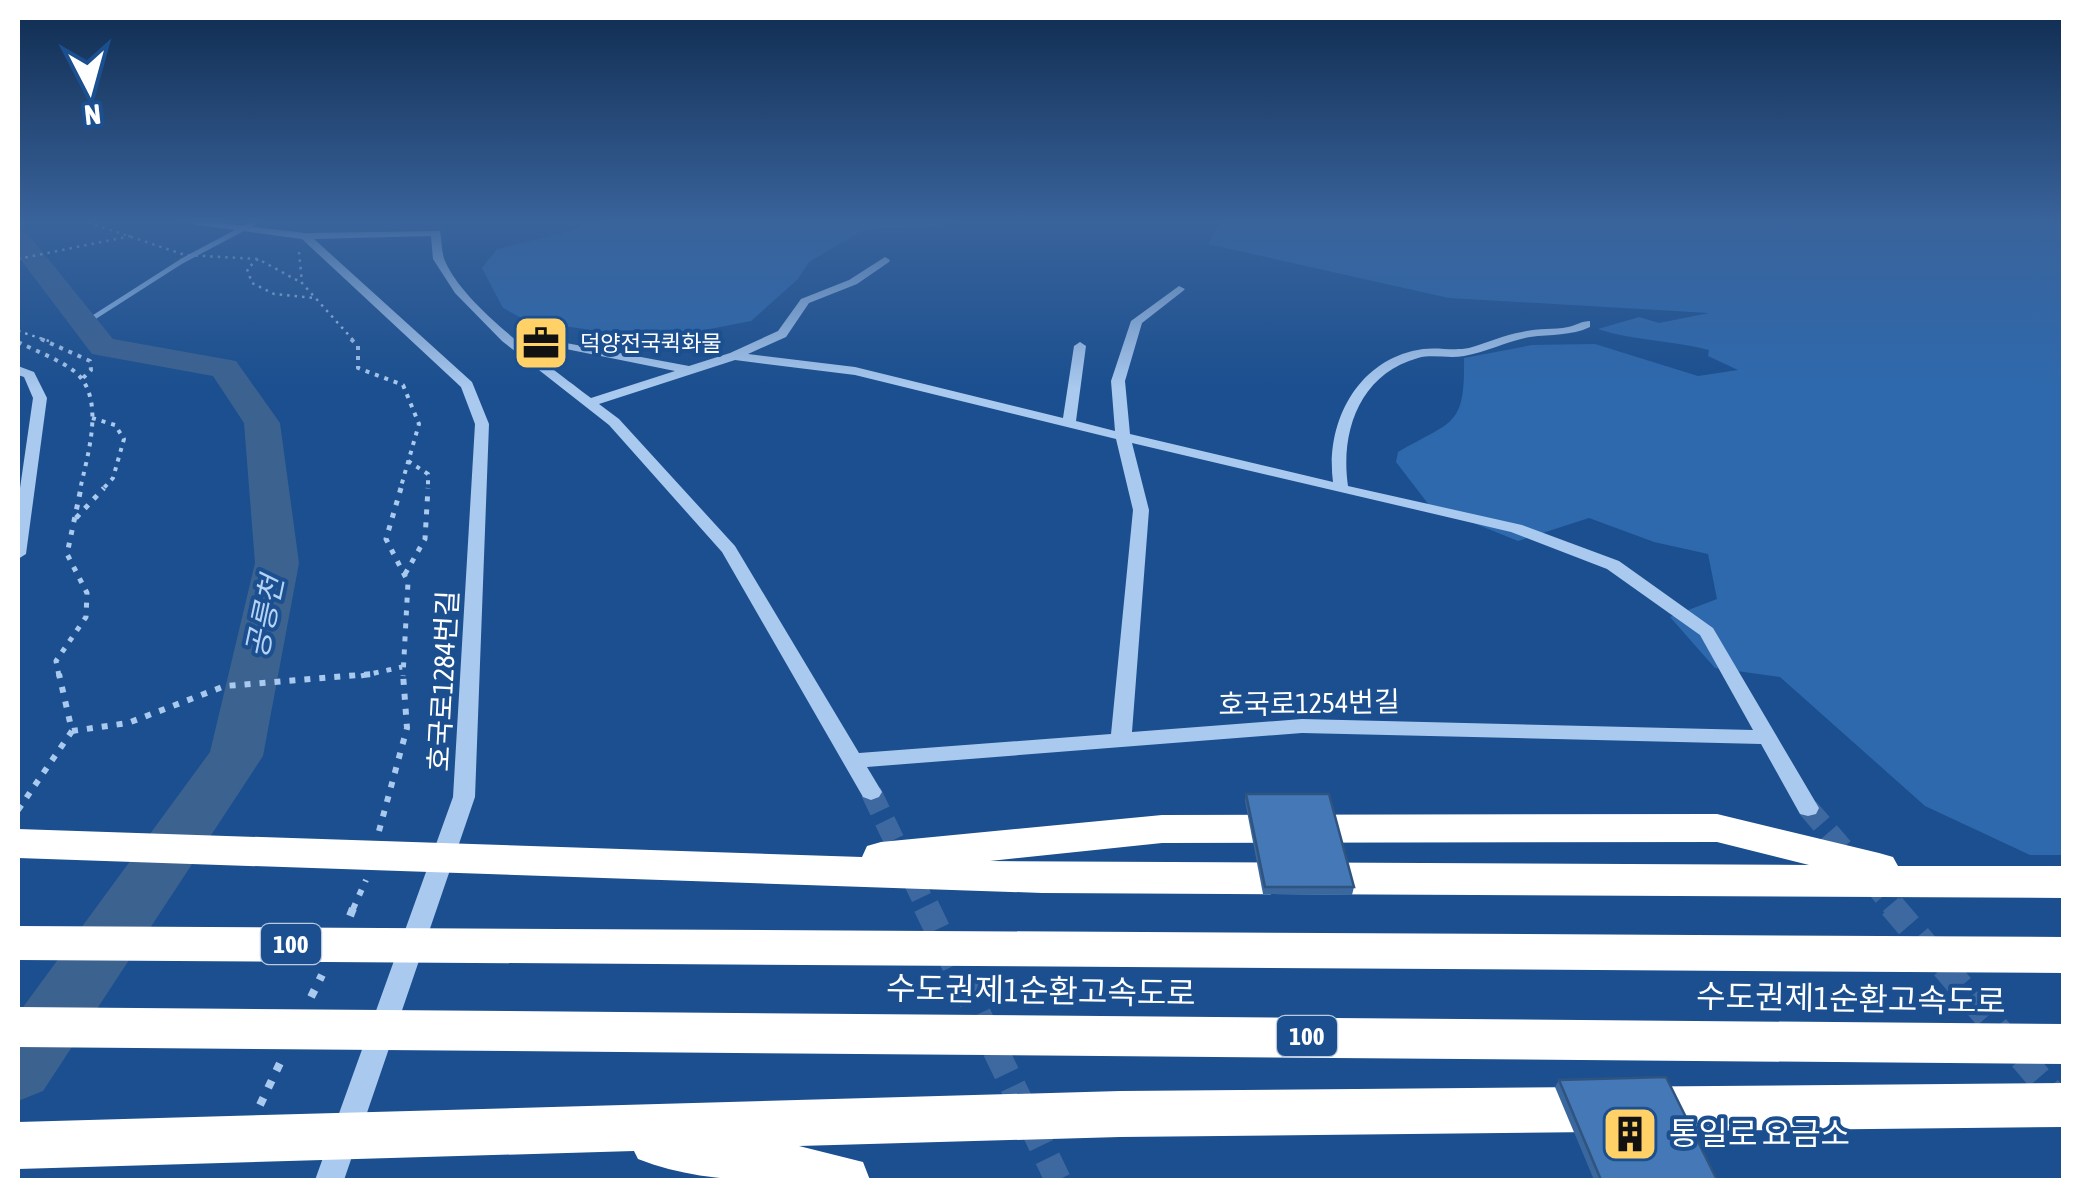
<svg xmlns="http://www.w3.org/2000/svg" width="2081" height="1198" font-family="'Asap Condensed','Noto Sans KR',sans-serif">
	<rect width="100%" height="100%" fill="#1b4f8f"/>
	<!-- green -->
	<g fill="#2e69ad">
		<path d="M617,220H963L938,226L865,229L809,262L798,279L751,321L699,331L621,334L527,321L503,308L482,268L497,249Z"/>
		<path d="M1222,220H2063V855H2030L1925,806L1780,677L1715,668L1670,617L1717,599L1708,554L1654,542L1589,518L1518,541L1429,505L1396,462L1398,452C1454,420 1465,427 1464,358L1532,345L1595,344L1698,376L1738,370L1708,356L1709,350C1672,340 1634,341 1598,329L1639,317L1659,323L1709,313L1449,298L1208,244Z"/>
	</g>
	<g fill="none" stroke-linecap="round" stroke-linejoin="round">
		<!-- stream -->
		<path stroke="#9cc4f0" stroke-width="5" d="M85,323L182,261L259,220"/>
		<!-- river -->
		<path fill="#3c6290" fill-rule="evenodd" d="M18,231L27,233L113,339L236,361L280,423L299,563L263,756L43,1091L18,1101V1014L210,752L255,563L244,423L213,376L92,354L18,256Z"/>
		<!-- minor-tunnel-far1 -->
		<g stroke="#3d69a0" stroke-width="21" stroke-dasharray="21 11" stroke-linecap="butt">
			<path d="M871,792L927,909"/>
			<path d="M1808,808L1853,860"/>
			<path d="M1870,880L1895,909"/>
		</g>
		<!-- minor-tunnel -->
		<g stroke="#3d69a0" stroke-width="26" stroke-dasharray="26 14" stroke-linecap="butt">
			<path d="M926,906L1058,1180"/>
			<path d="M1892,906L2058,1100"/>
		</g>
		<!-- path-far4 -->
		<g stroke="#a9c9ee" stroke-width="2.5" stroke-dasharray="2.5 5" stroke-linecap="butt">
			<path d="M81,220L185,255L258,259L302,283"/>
			<path d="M299,252L302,283L354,341"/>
			<path d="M18,259L131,236"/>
			<path d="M258,259L247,269L252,283L274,294L314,298"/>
			<path d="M18,331L49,341"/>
		</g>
		<!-- path-far3 -->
		<g stroke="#a9c9ee" stroke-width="4" stroke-dasharray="4 6" stroke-linecap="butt">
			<path d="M41,339L90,361L91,370L82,379"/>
			<path d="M351,339L358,346V368L403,385L419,424L400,490"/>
			<path d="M18,342C36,351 58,359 74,371C107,397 87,456 80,490"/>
			<path d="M92,418L115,425L124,439L113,478L102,490"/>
			<path d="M408,461L428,474V490"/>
		</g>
		<!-- path-far2 -->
		<g stroke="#a9c9ee" stroke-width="5" stroke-dasharray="5 8" stroke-linecap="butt">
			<path d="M401,488L386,539L408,582L403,676"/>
			<path d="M76,518L104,488"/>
			<path d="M405,574L425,539L428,488"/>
			<path d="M59,676L56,661L86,617L87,593L67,554L81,488"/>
			<path d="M361,676L402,667"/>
		</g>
		<!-- path-far1 -->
		<g stroke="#a9c9ee" stroke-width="6" stroke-dasharray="6 9" stroke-linecap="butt">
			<path d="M72,731L128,723L225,686L372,674"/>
			<path d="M18,810L72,731L59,674"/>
			<path d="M379,831L407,728L403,674"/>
			<path d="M353,909L366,880"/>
		</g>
		<!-- path -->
		<g stroke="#a9c9ee" stroke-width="8" stroke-dasharray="8 11" stroke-linecap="butt">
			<path d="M350,916L354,906"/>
			<path d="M311,997L322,975"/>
			<path d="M260,1105L281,1061"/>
		</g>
		<!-- minor -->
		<g fill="#a9c9ee" fill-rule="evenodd">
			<path d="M162,220H196L305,233L440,231C442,240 441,252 445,261C466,309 550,366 591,398L675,371L566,349V343L689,366L730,353L778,331L801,299L849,280L885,257L890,260L889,262L857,284L809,303L786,337L748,354L855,367L1063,418L1074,346L1080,342L1086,346L1076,421L1115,431L1111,381L1131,321L1179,286L1185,289L1183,291L1142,323L1125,381L1130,434L1333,482C1325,422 1358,358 1423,349C1438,347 1454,351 1469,348C1487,343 1504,335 1522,332C1537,328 1553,330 1568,327C1577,325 1582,321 1590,321V327C1571,336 1551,334 1530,337C1507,341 1487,352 1464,356C1449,359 1433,354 1418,358C1360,374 1340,431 1348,486L1522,525L1619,561L1713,628L1819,808L1816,814L1808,816L1800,814L1761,744L1302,733L867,767L882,792L879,797L871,800L863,797L722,552L609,425L502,341L455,293L433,259L431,236L314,239L472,382L489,424L475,797L344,1180H315L453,797L475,424L461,387L302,239ZM735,360L855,375L1116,439L1133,510L1111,734L859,753L735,546L619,419L599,404ZM1132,443L1511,532L1607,569L1700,635L1753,730L1302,719L1132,732L1149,510Z"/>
			<path d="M18,366L34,372L47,398L26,554L18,559V502L33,398L24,377L18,375Z"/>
		</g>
		<!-- highway -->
		<g fill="#fff" fill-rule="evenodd">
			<path d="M1717,814L1879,853L1893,857L1898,866H2064V898L1042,893L18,858V829L862,857L867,846L881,842L1162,815ZM1717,842L1809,865L990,861L1162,843Z"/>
			<path d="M18,926L2064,937V973L18,960Z"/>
			<path d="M18,1007L2064,1024V1064L18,1047Z"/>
			<path d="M2064,1083V1127L1120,1137L799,1146L863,1162L870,1180C792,1180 711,1188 638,1159L634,1151L18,1169V1122L1120,1091Z"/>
		</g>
	</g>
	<!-- wall -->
	<g fill="#3a679d">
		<path d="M1246,794L1354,887L1352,895L1263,894L1245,801Z"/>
		<path d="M1559,1080L1717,1180H1594L1555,1087Z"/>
	</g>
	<!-- building -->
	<g fill="#4478b7" stroke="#305480" stroke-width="2.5">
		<path d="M1246,794H1329L1354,887H1265Z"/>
		<path d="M1666,1077L1717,1180H1601L1559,1080Z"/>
	</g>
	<!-- sky -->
	<linearGradient id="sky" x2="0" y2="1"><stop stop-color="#0f2b4f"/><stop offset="0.57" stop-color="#39639b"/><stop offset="1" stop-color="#39639b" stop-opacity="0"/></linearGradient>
	<rect width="2081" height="388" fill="url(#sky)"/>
	<!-- icons -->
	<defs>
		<g id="office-square" transform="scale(2.875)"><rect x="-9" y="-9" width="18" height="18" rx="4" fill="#ffd166" stroke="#1b4f8f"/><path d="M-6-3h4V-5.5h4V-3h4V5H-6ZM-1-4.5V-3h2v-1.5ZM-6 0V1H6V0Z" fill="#111"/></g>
		<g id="building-square" transform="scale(2.875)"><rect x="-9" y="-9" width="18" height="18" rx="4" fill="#ffd166" stroke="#1b4f8f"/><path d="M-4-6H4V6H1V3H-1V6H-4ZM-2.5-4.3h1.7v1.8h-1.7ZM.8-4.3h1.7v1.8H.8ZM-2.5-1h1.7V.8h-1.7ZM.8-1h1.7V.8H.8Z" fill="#111"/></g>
	</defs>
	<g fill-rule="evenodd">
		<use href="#office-square" x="541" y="343"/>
		<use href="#building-square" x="1630" y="1134"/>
	</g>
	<g text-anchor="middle" stroke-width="8" stroke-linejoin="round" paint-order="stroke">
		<!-- far-poi labels -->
		<g font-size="22" fill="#fff" stroke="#1b4f8f" text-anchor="start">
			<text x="580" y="351">덕양전국퀵화물</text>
		</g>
		<!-- shield labels -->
		<g fill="#1b4f8f" stroke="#bbcadd" stroke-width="2.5">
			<rect x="261" y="924" width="60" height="40" rx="8"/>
			<rect x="1277" y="1016" width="60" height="40" rx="8"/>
		</g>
		<g font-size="25" font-weight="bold" fill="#fff">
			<text x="291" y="953">100</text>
			<text x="1307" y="1045">100</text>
		</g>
		<!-- street labels -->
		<g font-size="28" fill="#fff" stroke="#1b4f8f">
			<text transform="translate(443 681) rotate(-87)" y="10">호국로1284번길</text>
			<text transform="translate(1309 703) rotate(-1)" y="10">호국로1254번길</text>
		</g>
		<!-- water labels -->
		<g font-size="30" font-style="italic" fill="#b5d3f5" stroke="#1b4f8f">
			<text transform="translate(265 617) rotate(-78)" y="10">공릉천</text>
		</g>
		<!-- near-street labels -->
		<g font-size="32" fill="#fff" stroke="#1b4f8f">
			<text transform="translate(1041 991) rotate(1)" y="11">수도권제1순환고속도로</text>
			<text transform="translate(1851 999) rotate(1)" y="11">수도권제1순환고속도로</text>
		</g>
		<!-- near-poi labels -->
		<g font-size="32" fill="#fff" stroke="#1b4f8f" text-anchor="start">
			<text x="1669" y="1145">통일로 요금소</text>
		</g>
	</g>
	<!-- border -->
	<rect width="2081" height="1198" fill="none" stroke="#ffffff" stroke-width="40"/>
	<!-- north arrow -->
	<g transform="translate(90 90) rotate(174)" stroke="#1b4f8f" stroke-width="8" paint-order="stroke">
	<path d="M0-8L18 38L0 25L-18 38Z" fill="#ffffff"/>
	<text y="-15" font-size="28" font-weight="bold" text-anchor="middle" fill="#ffffff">N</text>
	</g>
</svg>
